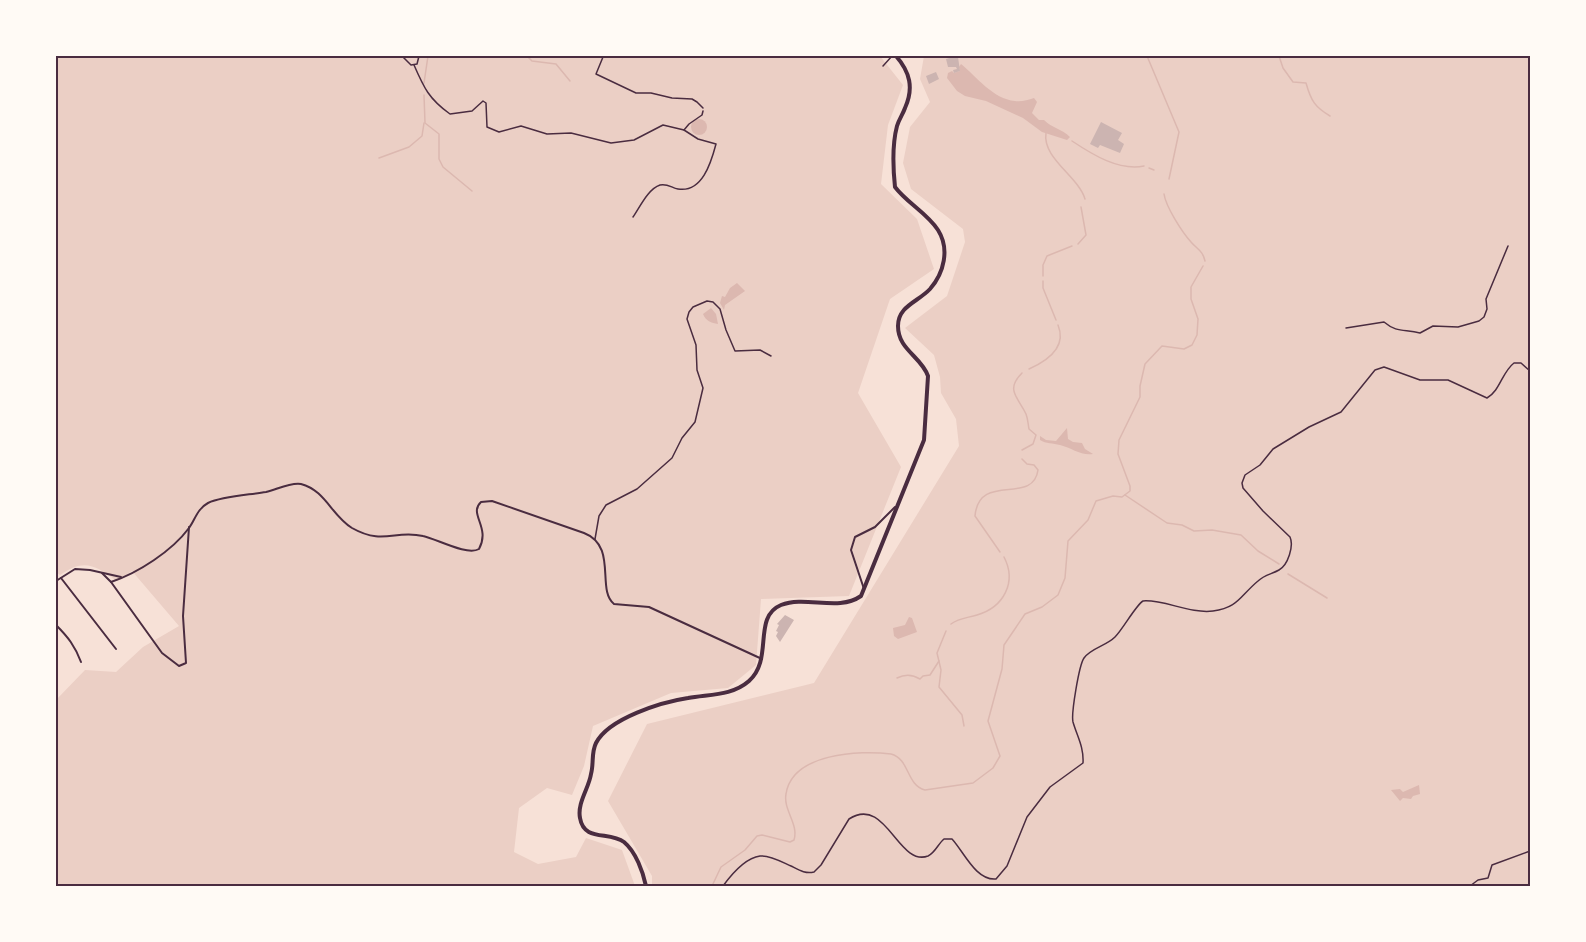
<svg xmlns="http://www.w3.org/2000/svg" width="1586" height="942" font-family="'Playfair Display',serif">
	<rect width="100%" height="100%" fill="#f7e1d7"/>
	<!-- green -->
	<g fill="#ebcfc5">
		<path d="M56,56H880L903,85L888,125L881,184L917,219L934,269L890,299L858,393L901,467L849,596L761,599L756,665L728,688L671,693L593,726L584,766L572,795L547,788L519,808L514,852L538,864L576,857L586,838L622,850L635,886H56V700L85,670L116,672L143,647L179,626L132,571L117,581C95,565 84,558 60,575L56,572Z"/>
		<path d="M924,56H1530V886H652V876L608,801L647,724L814,683L959,446L956,419L941,393L940,377L934,355L905,328L947,296L965,242L963,229L911,189L903,163L910,127L930,102L920,79Z"/>
	</g>
	<!-- water -->
	<g fill="#dcb8b0">
		<path d="M961,64C977,77 993,99 1015,101C1021,102 1028,100 1034,98L1037,102L1032,113L1039,120H1044C1052,128 1062,129 1070,137L1067,140L1042,132L1023,118L986,101L965,96L957,91L947,78L948,73L952,71L954,73L960,71L959,67Z"/>
		<circle cx="699" cy="127" r="8"/>
		<path d="M737,283L745,291L725,305L724,310L720,303L722,296L725,297L730,288Z"/>
		<path d="M711,308L716,314L718,324C711,323 706,321 703,314Z"/>
		<path d="M1067,428L1068,439L1073,442L1082,443L1085,449L1093,454C1081,456 1072,448 1060,445C1053,443 1046,444 1040,440V436L1046,440L1056,441Z"/>
		<path d="M909,617L912,618L917,632L898,639L894,636L893,628L905,625Z"/>
		<path d="M1419,785L1420,794L1413,796L1411,799L1403,798L1400,801L1391,790L1400,789L1403,792Z"/>
	</g>
	<g fill="none" stroke-linecap="round" stroke-linejoin="round">
		<!-- stream -->
		<g stroke="#dcb8b0" stroke-width="1.5">
			<path d="M527,56L532,61L556,64L570,81"/>
			<path d="M1147,56L1179,132L1169,179"/>
			<path d="M1279,56L1283,68L1293,82L1306,83C1311,101 1315,107 1330,116"/>
			<path d="M424,83L428,56"/>
			<path d="M424,95L425,123L439,134V159L443,167L472,191"/>
			<path d="M1046,133C1042,158 1078,176 1085,199"/>
			<path d="M1072,141C1093,155 1119,171 1144,166"/>
			<path d="M379,158L409,147L422,136L424,123"/>
			<path d="M1149,168L1154,170"/>
			<path d="M1164,194C1166,207 1182,232 1191,242C1197,249 1203,251 1205,261"/>
			<path d="M1078,244L1086,235L1081,207"/>
			<path d="M1043,276V265L1047,256L1072,246"/>
			<path d="M1043,281V288L1056,320"/>
			<path d="M1029,369C1047,361 1067,347 1058,325"/>
			<path d="M1022,373C1005,390 1018,397 1026,414C1028,419 1028,424 1029,429L1036,435L1033,444L1022,450"/>
			<path d="M1125,495L1167,523L1182,525L1194,531L1212,530L1241,535L1258,551L1279,564"/>
			<path d="M1000,552L975,516C979,471 1033,506 1038,470L1034,465L1027,464L1022,459"/>
			<path d="M1288,574L1327,598"/>
			<path d="M951,624C959,618 967,618 977,615C1004,607 1017,582 1004,557"/>
			<path d="M946,631L937,653L941,670L939,687L962,715L964,726"/>
			<path d="M897,678C905,674 912,674 920,679L923,676L930,675L939,661"/>
			<path d="M712,886L721,867L745,850L757,836L762,835L790,842L794,840C799,824 783,810 786,794C792,753 860,750 891,754C910,759 906,785 925,790L973,783L993,768L1000,756L988,721L1002,669L1004,645L1025,614L1042,607L1058,595L1065,578L1068,541L1088,520L1096,501L1113,496L1122,497L1130,491V486L1118,454L1119,440L1140,397V386L1145,364L1162,346L1184,349L1192,345L1197,335L1198,319L1191,299V287L1203,266"/>
		</g>
	</g>
	<!-- building -->
	<g fill="#ccb4b1">
		<path d="M956,56L958,57L960,71L954,73L953,70L957,69L956,67H948L946,59Z"/>
		<path d="M936,72L939,79L929,84L926,76Z"/>
		<path d="M1101,122L1122,133L1118,140L1124,144L1120,153L1100,145L1098,148L1090,144Z"/>
		<path d="M785,615L794,620L780,642L776,636L778,632L776,631L779,625L777,624Z"/>
	</g>
	<g fill="none" stroke-linecap="round" stroke-linejoin="round">
		<!-- path -->
		<g stroke="#4a2c40" stroke-width="1.5">
			<path d="M607,56L603,57L596,74L636,93H651L672,98L692,99L697,102L703,108"/>
			<path d="M1346,328L1384,322C1397,333 1404,329 1420,333L1433,326L1458,327L1479,321L1484,317L1487,309L1486,299L1508,246"/>
			<path d="M1470,886L1478,880L1488,878L1492,865L1530,851"/>
		</g>
		<!-- service -->
		<g stroke="#4a2c40" stroke-width="1.5">
			<path d="M402,56L411,65L417,64L419,56"/>
			<path d="M414,65C424,88 429,99 450,114L472,111L483,101L486,103L487,127L499,132L521,126L547,134L571,133L611,143L634,140L663,125L684,130"/>
			<path d="M883,66L892,56"/>
			<path d="M633,217C640,207 648,189 660,185C667,183 672,188 678,189C702,193 711,163 716,144L698,139L684,130L689,124L702,115L703,111"/>
			<path d="M595,539L599,516L606,505L637,489L672,458L682,438L695,422L703,388L697,370L696,345L687,319L689,312L693,307L707,301L713,302L720,309L726,330L735,351L760,350L771,356"/>
			<path d="M723,886C731,875 745,858 760,856C770,855 782,862 791,866C799,870 805,874 814,872L821,865L849,819C886,795 898,867 928,856C935,853 938,844 944,839H952C964,852 976,881 996,879L1007,866L1027,817L1050,787L1083,763C1084,747 1077,736 1073,722C1071,714 1079,665 1084,658C1091,648 1106,646 1115,637C1123,629 1136,605 1143,601C1163,599 1190,614 1213,611C1238,608 1240,596 1258,581C1264,575 1272,574 1279,570C1288,565 1294,546 1290,537L1263,511L1243,488L1242,483L1245,475L1260,465L1273,449L1309,427L1341,412L1375,370L1384,367L1420,380H1448L1487,398C1500,391 1502,372 1514,363H1521L1530,371"/>
		</g>
		<!-- minor -->
		<g stroke="#4a2c40" stroke-width="2">
			<path d="M102,573L111,582L162,653L179,666L186,663L183,616L189,527"/>
			<path d="M61,578L116,649"/>
			<path d="M56,581L75,569L90,570L121,577"/>
			<path d="M111,582C138,573 172,551 189,528C195,520 197,509 208,503C223,496 249,495 266,492C276,490 290,482 301,484C325,490 332,516 352,528C384,546 395,529 423,536C437,539 467,556 479,549C491,527 468,514 481,502L492,501L584,533C618,546 596,590 614,604L649,607L762,659"/>
			<path d="M864,589L851,550L855,537L875,527L895,507"/>
			<path d="M56,625C68,637 75,646 81,662"/>
			<path d="M56,685L57,688"/>
		</g>
		<!-- secondary -->
		<path stroke="#4a2c40" stroke-width="4" d="M646,886C643,872 636,852 624,842C609,831 584,842 580,818C577,803 589,788 591,774C594,763 591,753 596,743C609,718 662,702 688,698C709,694 732,696 749,681C774,659 752,617 781,605C806,595 838,612 861,596L924,440L928,376C921,356 898,350 898,326C898,306 918,302 930,289C944,273 950,249 938,230C927,213 907,203 895,187C893,168 892,145 897,126C899,119 903,114 905,108C914,88 910,72 896,56"/>
	</g>
	<!-- border -->
	<rect width="1586" height="942" fill="none" stroke="#fffaf5" stroke-width="114"/>
	<rect x="57" y="57" width="1472" height="828" fill="none" stroke="#4a2c40" stroke-width="2"/>
</svg>
